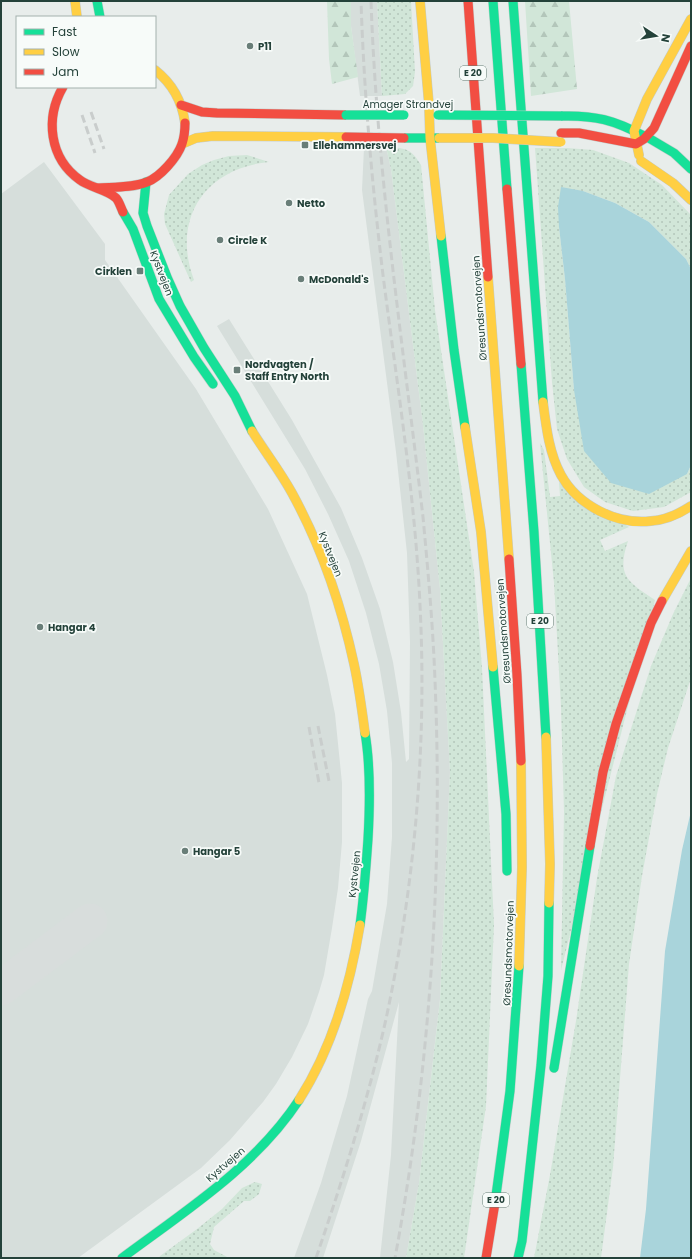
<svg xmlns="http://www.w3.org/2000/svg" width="692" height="1259" font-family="Poppins,sans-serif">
	<defs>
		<pattern id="grass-dots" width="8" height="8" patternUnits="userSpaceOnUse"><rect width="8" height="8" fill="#d1e6d8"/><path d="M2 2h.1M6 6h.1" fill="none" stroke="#b3c6ba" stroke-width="1.8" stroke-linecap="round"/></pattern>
		<pattern id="forest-firs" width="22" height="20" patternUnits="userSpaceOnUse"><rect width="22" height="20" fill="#d1e6d8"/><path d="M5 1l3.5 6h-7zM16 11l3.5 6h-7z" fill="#b3c6ba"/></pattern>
	</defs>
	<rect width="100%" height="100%" fill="#e8edeb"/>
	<!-- built -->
	<g fill="#d6dedb">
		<path d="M351,1H377L382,96H360L351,26Z"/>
		<path d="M367,144H384L386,147L391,169L423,425L440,589L450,772L440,999L419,1183L406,1258H380L391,1155L399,1002L361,1141L323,1258H294L321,1183L347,1096L368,999L372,991L387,904L392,837V763L387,711L379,664L366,613L349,561L328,514L305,469L217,326L229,319L292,420L341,508L362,558L380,609L393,662L401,712L406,762L409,759L410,642L407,553L396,452L362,190L364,148Z"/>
		<path d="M44,162L105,244V260L196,389L268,509L307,594L327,675L335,714L342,783V842L338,888L332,928L324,975L319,992L308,1024L292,1057L276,1084L263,1102L230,1140L201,1168L78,1258H1V194Z"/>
	</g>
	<!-- grass -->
	<g fill="url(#grass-dots)">
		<path d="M377,1H411L415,72L413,86L405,94L382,96Z"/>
		<path d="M386,147C405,148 411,148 421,165L435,310L474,572L482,668L494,925L486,1106L464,1258H406L419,1183L440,1000L450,772L440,589L423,425L391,169Z"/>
		<path d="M535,148H567L593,150L629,163L662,185L691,215V269L686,259L649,222L615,203L583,191L559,227L565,279L574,390L687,474L691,465V492L664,507L633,511L605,502L584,487L567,459L557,429L552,382Z"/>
		<path d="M247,155L269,162C205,168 171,219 194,280L191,282L165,224L164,214L169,195L188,174L202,165L214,160L229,156Z"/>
		<path d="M540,443L544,450L550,497L560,496L559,482L629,527L600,540L605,551L628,541C616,576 628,582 655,600L561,970L564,812L561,707L554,583Z"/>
		<path d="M691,578V678L668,748L657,794L642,876L629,964L613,1167L601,1258H534L550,1175L576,1021L597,878L616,776L651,666L673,614Z"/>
		<path d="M255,1182L262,1184L259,1194L250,1201H244L214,1227L210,1244L214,1250L229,1258H159L160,1256L197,1229L222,1209L242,1188Z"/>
	</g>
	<!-- forest -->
	<g fill="url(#forest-firs)">
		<path d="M327,1H351V26L358,77L332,84L329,59Z"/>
		<path d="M525,1H569L577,89L531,96Z"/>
	</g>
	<!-- water -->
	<g fill="#a9d4db">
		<path d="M561,187L583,191L615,203L649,222L686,259L691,269V465L687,474L649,494L611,483L584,451L574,390L565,279L559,227L558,207Z"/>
		<path d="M691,811V1258H640L646,1209L665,951L682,850Z"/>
	</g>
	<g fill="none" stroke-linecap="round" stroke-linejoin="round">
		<!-- taxiway -->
		<path stroke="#d8dddc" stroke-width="35" d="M1,988L90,921"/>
		<!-- fast casing -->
		<g stroke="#c3cbc8" stroke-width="10">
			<g id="fast">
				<path d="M97,1L100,17"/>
				<path d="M493,1L507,189"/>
				<path d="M513,1L543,402"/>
				<path d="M561,116C595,115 614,120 644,136"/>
				<path d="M647,137L674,153L691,169"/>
				<path d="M404,138H439"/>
				<path d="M146,182L143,213L147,226L167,277L180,306L204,348L235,396L252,431"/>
				<path d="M123,212L133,229L159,299L194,357L213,384"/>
				<path d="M441,236L454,350L465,427"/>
				<path d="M521,364L534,532L546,737"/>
				<path d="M493,667L506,814L507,871"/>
				<path d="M360,925C364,896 366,868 368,839C370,804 371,768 365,733"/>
				<path d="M554,1068L590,846"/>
				<path d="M495,1203L510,1091L519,966"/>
				<path d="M122,1258C185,1211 255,1167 299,1100"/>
				<path d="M518,1258L522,1241L541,1065L548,976L549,903"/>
			</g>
		</g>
		<!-- slow casing -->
		<g stroke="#c3cbc8" stroke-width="10">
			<g id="slow">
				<path d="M75,1L77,17"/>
				<path d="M420,1L429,105L430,138L441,236"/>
				<path d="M155,70C173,84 182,101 185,123"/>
				<path d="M182,144L196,138L213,136L346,137"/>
				<path d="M639,155L634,131L647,99L691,19"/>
				<path d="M641,161L673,183L691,200"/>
				<path d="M488,277L509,559"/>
				<path d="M543,402C546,426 549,453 561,475C578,506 617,525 651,521C666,520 679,514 691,506"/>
				<path d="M465,427L481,532L493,667"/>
				<path d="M252,431C265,452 280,471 292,493C321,546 341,604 354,664C359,687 362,710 365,733"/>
				<path d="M662,601L691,551"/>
				<path d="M546,737L550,864L549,903"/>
				<path d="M519,966L522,867L521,761"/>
				<path d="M299,1100C333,1047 350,986 360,925"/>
			</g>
		</g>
		<!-- jam casing -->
		<g stroke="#c3cbc8" stroke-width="10">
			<g id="jam">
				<path d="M468,1L488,277"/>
				<path d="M63,87C45,118 49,158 80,180C89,187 108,190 116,198C119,201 121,208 123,212"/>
				<path d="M181,105L202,112L217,113L346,115"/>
				<path d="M561,133H579L636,144L644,139L654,128L691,46"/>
				<path d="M98,188C114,187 132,188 147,182C160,177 177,158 182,144C184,138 185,130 185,123"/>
				<path d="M507,189L521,364"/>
				<path d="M509,559L517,675L521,761"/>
				<path d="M590,846L603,772L616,724L651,623L662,601"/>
				<path d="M486,1258L495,1203"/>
			</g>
		</g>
		<!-- fast -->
		<use href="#fast" stroke="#16e098" stroke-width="9"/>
		<!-- slow -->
		<use href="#slow" stroke="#ffcf43" stroke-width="9"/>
		<!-- jam -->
		<use href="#jam" stroke="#f24e42" stroke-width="9"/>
		<!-- rail -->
		<g stroke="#c9cdcc" stroke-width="3" stroke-dasharray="8 4" stroke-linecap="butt">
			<path d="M371,1C377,174 403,345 423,517C428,571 433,626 435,681C443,874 430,1068 395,1258"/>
			<path d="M91,112L104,149"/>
			<path d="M82,115L95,153"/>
			<path d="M318,726L329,781"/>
			<path d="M309,727L319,783"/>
			<path d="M316,1258C343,1179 368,1100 386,1019C415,883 427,744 420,605C415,495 397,385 383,275C372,184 364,93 361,1"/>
		</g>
		<!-- fast-bridge casing -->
		<g stroke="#c3cbc8" stroke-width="10" stroke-linecap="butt">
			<g id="fast-bridge">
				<path d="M346,115H404"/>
				<path d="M438,115L561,116"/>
			</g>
		</g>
		<!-- slow-bridge casing -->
		<g stroke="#c3cbc8" stroke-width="10" stroke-linecap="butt">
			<path id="slow-bridge" d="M439,138H493L561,142"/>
		</g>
		<!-- jam-bridge casing -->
		<g stroke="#c3cbc8" stroke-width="10" stroke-linecap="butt">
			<path id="jam-bridge" d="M346,137L404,138"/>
		</g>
		<!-- fast-bridge -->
		<use href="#fast-bridge" stroke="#16e098" stroke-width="9"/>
		<!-- slow-bridge -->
		<use href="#slow-bridge" stroke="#ffcf43" stroke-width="9"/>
		<!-- jam-bridge -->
		<use href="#jam-bridge" stroke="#f24e42" stroke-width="9"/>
	</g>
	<!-- markers -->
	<g fill="#697e78" stroke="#f7fbf9" stroke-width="1.5">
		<circle cx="250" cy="46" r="4"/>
		<rect x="301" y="141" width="8" height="8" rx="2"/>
		<circle cx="289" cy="203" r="4"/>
		<circle cx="220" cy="240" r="4"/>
		<rect x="136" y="267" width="8" height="8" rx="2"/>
		<circle cx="301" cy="279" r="4"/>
		<rect x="233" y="366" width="8" height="8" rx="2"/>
		<circle cx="40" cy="627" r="4"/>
		<circle cx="185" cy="851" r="4"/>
	</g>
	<g text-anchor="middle" stroke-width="3.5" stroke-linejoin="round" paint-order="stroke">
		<!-- shield labels -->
		<g fill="#f7fbf9" stroke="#637a73" stroke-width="1">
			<rect x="460" y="66" width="26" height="14" rx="3"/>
			<rect x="527" y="614" width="26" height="14" rx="3"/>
			<rect x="483" y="1193" width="26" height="14" rx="3"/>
		</g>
		<g font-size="9" font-weight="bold" fill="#24423a">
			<text x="473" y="76">E 20</text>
			<text x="540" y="624">E 20</text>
			<text x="496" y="1203">E 20</text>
		</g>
		<!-- poi labels -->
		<g font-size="10" font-weight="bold" fill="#24423a" stroke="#f7fbf9" text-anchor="start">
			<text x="258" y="50">P11</text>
			<text x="313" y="149">Ellehammersvej</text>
			<text x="297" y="207">Netto</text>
			<text x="228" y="244">Circle K</text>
			<text x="132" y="275" text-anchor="end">Cirklen</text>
			<text x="309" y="283">McDonald's</text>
			<text x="245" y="368">Nordvagten /<tspan x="245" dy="12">Staff Entry North</tspan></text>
			<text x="48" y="631">Hangar 4</text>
			<text x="193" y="855">Hangar 5</text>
		</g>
		<!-- street labels -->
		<g font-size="10" fill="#24423a" stroke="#f7fbf9">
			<text x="408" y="108">Amager Strandvej</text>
			<text transform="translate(162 273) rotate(69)" y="4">Kystvejen</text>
			<text transform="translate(479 308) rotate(-94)" y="4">Øresundsmotorvejen</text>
			<text transform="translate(331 554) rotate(68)" y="4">Kystvejen</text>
			<text transform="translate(503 631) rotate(-94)" y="4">Øresundsmotorvejen</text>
			<text transform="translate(354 874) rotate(-84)" y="4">Kystvejen</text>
			<text transform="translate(508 953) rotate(-88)" y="4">Øresundsmotorvejen</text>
			<text transform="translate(225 1164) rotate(-41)" y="4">Kystvejen</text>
		</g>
	</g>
	<!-- border -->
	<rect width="692" height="1259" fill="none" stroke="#24423a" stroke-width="4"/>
	<!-- legend -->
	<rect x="16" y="16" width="140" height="72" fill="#f7fbf9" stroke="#a3b1ad"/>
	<rect x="24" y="29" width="20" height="6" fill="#16e098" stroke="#a3b1ad"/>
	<text x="52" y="36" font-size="12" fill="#24423a">Fast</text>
	<rect x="24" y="49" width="20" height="6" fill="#ffcf43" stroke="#a3b1ad"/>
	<text x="52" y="56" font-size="12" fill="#24423a">Slow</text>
	<rect x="24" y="69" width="20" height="6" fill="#f24e42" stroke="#a3b1ad"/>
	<text x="52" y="76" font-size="12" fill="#24423a">Jam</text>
	<!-- north arrow -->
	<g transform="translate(656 36) rotate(102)" stroke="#f7fbf9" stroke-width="3" paint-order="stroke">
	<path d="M0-3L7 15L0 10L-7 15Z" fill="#24423a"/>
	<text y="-6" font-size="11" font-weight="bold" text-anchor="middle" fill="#24423a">N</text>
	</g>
</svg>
